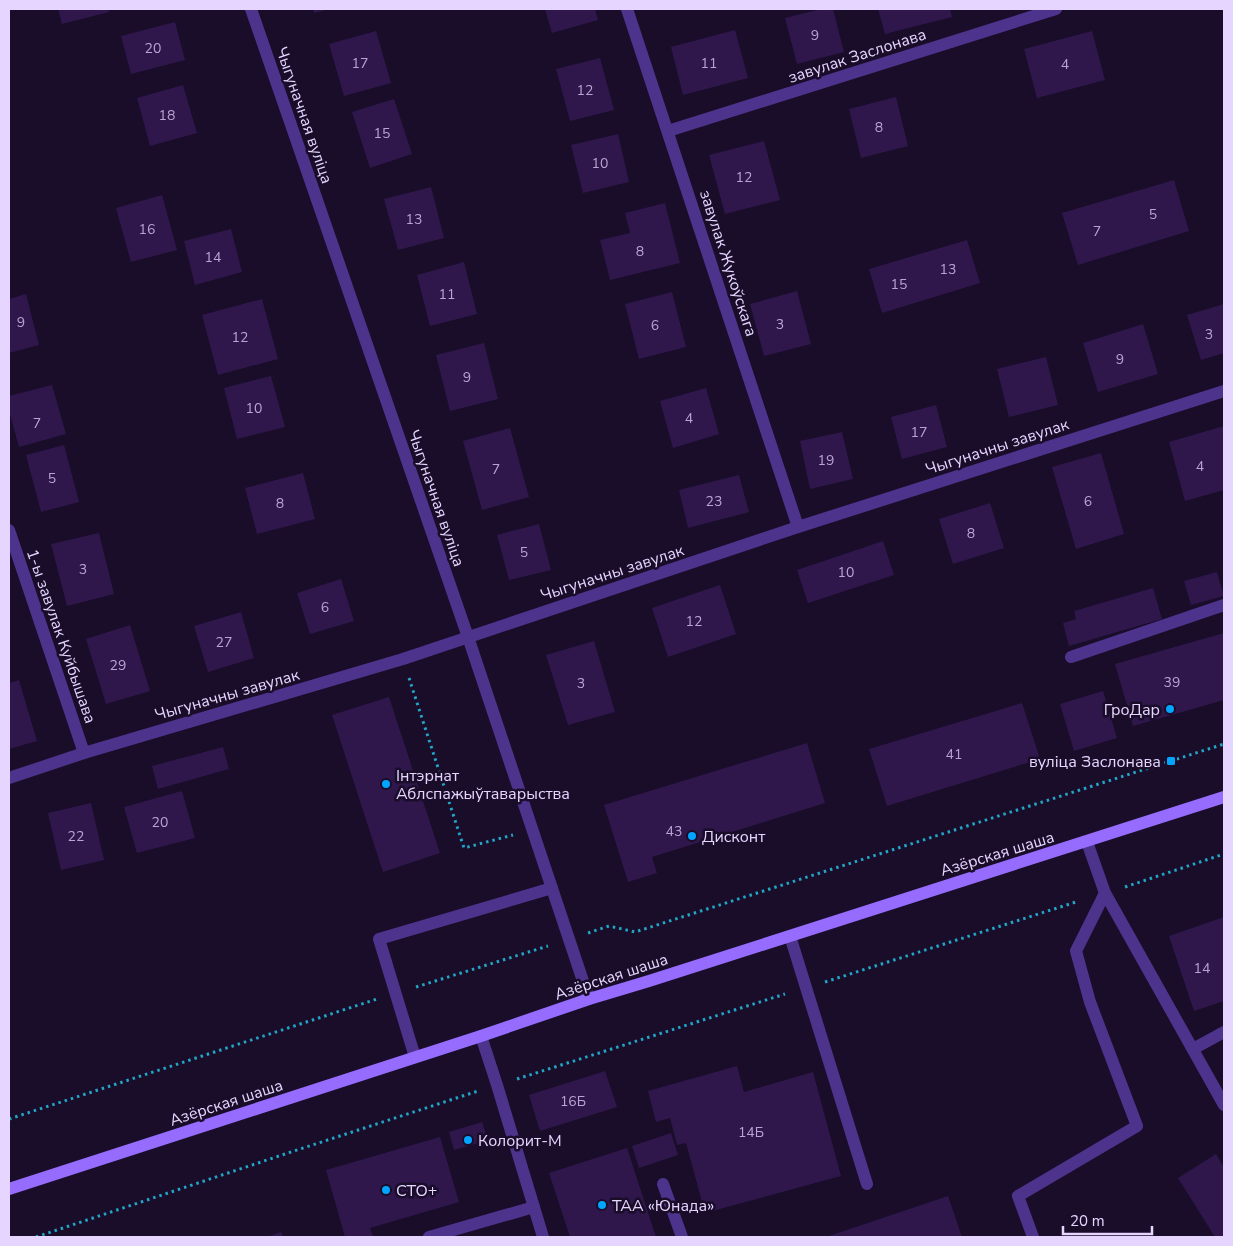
<svg xmlns="http://www.w3.org/2000/svg" width="1233" height="1246" font-family="'Nunito Sans',sans-serif">
	<rect width="100%" height="100%" fill="#190d29"/>
	<!-- building -->
	<g fill="#2f174c">
		<path d="M58,9H108L109,12L62,24Z"/>
		<path d="M313,9H329L314,13Z"/>
		<path d="M545,9H595L598,20L552,33Z"/>
		<path d="M821,9H833L844,52L797,64L785,18Z"/>
		<path d="M878,9H950L952,17L885,34Z"/>
		<path d="M175,22L185,60L131,74L121,36Z"/>
		<path d="M735,30L748,78L683,95L671,47Z"/>
		<path d="M376,31L391,83L344,96L329,44Z"/>
		<path d="M1092,31L1105,80L1037,98L1024,49Z"/>
		<path d="M600,58L614,110L570,121L556,69Z"/>
		<path d="M183,85L197,133L150,146L137,98Z"/>
		<path d="M896,97L908,146L861,158L849,109Z"/>
		<path d="M394,99L412,154L370,168L352,112Z"/>
		<path d="M618,134L629,182L583,193L571,145Z"/>
		<path d="M764,141L780,200L725,214L709,155Z"/>
		<path d="M1174,180L1189,231L1078,265L1062,213Z"/>
		<path d="M431,187L444,238L398,250L384,199Z"/>
		<path d="M162,195L177,250L131,262L116,208Z"/>
		<path d="M665,203L680,263L610,280L600,240L630,233L625,213Z"/>
		<path d="M231,229L242,272L195,285L184,241Z"/>
		<path d="M967,240L980,283L882,313L869,269Z"/>
		<path d="M464,262L477,314L430,326L417,275Z"/>
		<path d="M797,291L811,344L764,356L750,304Z"/>
		<path d="M672,292L686,347L639,359L625,304Z"/>
		<path d="M26,294L39,345L9,353V299Z"/>
		<path d="M262,299L278,359L218,375L202,315Z"/>
		<path d="M1224,304V353L1201,360L1187,315Z"/>
		<path d="M1143,324L1158,374L1098,392L1083,343Z"/>
		<path d="M484,343L498,399L450,411L436,355Z"/>
		<path d="M1046,357L1058,405L1009,417L997,369Z"/>
		<path d="M271,376L285,427L237,439L224,388Z"/>
		<path d="M52,385L66,434L19,447L9,411V396Z"/>
		<path d="M706,388L719,434L673,448L660,401Z"/>
		<path d="M936,405L947,447L902,459L891,417Z"/>
		<path d="M1224,426V490L1185,501L1169,442Z"/>
		<path d="M510,428L529,497L482,510L463,441Z"/>
		<path d="M842,432L853,479L810,489L800,441Z"/>
		<path d="M64,445L79,502L41,512L26,455Z"/>
		<path d="M1101,453L1124,534L1076,549L1052,467Z"/>
		<path d="M303,473L315,519L257,534L245,488Z"/>
		<path d="M739,475L749,512L688,528L679,490Z"/>
		<path d="M990,503L1004,548L953,564L939,519Z"/>
		<path d="M539,524L551,570L509,580L497,535Z"/>
		<path d="M99,533L114,594L67,606L51,544Z"/>
		<path d="M883,541L894,575L808,603L797,570Z"/>
		<path d="M1217,572L1224,596L1191,605L1184,581Z"/>
		<path d="M341,579L354,621L310,634L297,593Z"/>
		<path d="M720,585L736,634L668,657L652,608Z"/>
		<path d="M1153,588L1162,619L1069,646L1063,623L1076,619L1074,611Z"/>
		<path d="M241,612L254,658L208,672L194,626Z"/>
		<path d="M130,625L150,691L106,704L86,639Z"/>
		<path d="M1224,633V700L1133,726L1115,664Z"/>
		<path d="M594,641L615,712L568,725L546,655Z"/>
		<path d="M19,680L37,741L9,749V683Z"/>
		<path d="M1103,691L1117,738L1074,751L1060,704Z"/>
		<path d="M389,697L440,853L383,872L332,715Z"/>
		<path d="M1022,703L1040,759L887,806L869,749Z"/>
		<path d="M807,743L825,803L652,857L657,873L628,882L604,805Z"/>
		<path d="M223,747L229,769L158,789L152,766Z"/>
		<path d="M182,791L195,838L137,853L124,807Z"/>
		<path d="M91,803L104,860L61,870L48,813Z"/>
		<path d="M1224,917V1001L1194,1011L1169,936Z"/>
		<path d="M737,1066L744,1092L813,1072L841,1176L705,1213L686,1143L677,1145L670,1118L656,1122L648,1091Z"/>
		<path d="M605,1071L617,1107L540,1131L529,1095Z"/>
		<path d="M482,1122L488,1140L454,1150L449,1132Z"/>
		<path d="M671,1133L678,1155L639,1168L632,1146Z"/>
		<path d="M440,1137L459,1202L370,1228L373,1237H345L326,1170Z"/>
		<path d="M627,1148L656,1237H570L549,1173Z"/>
		<path d="M1216,1154L1224,1168V1237H1215L1178,1178Z"/>
		<path d="M948,1196L962,1237H826Z"/>
		<path d="M281,1232L283,1237H267Z"/>
	</g>
	<g fill="none" stroke-linecap="round" stroke-linejoin="round">
		<!-- path -->
		<g stroke="#22a5c6" stroke-width="3" stroke-dasharray="2.5 4" stroke-linecap="butt">
			<path d="M409,678L464,848L513,835"/>
			<path d="M1125,887L1224,854"/>
			<path d="M588,933L609,926L635,932L1224,744"/>
			<path d="M825,982L1076,902"/>
			<path d="M416,987L548,946"/>
			<path d="M517,1079L785,994"/>
			<path d="M9,1119L377,999"/>
			<path d="M36,1237L300,1149L478,1091"/>
		</g>
		<!-- lane -->
		<g stroke="#4e338d" stroke-width="12">
			<path d="M1071,657L1224,605"/>
			<path d="M1087,842L1105,893L1224,1105"/>
			<path d="M790,936L867,1184"/>
			<path d="M481,1036L497,1085L543,1237"/>
			<path d="M1193,1049L1224,1032"/>
			<path d="M415,1057L379,939L552,888"/>
			<path d="M663,1184L682,1237"/>
			<path d="M429,1237L534,1207"/>
			<path d="M1033,1237L1018,1196L1137,1126L1090,1002L1076,951L1105,893"/>
		</g>
		<!-- street -->
		<g stroke="#4e338d" stroke-width="12">
			<path d="M251,9L468,637L589,999"/>
			<path d="M627,9L798,527"/>
			<path d="M668,131L1056,9"/>
			<path d="M9,530L84,753"/>
			<path d="M9,778L84,753L403,659L798,527L1224,391"/>
		</g>
		<!-- secondary -->
		<path stroke="#966cff" stroke-width="12" d="M9,1189L481,1036L589,999L649,981L1224,797"/>
	</g>
	<!-- markers -->
	<g fill="#01a4ff" stroke="#190d29" stroke-width="2">
		<circle cx="1170" cy="709" r="5"/>
		<rect x="1166" y="756" width="10" height="10" rx="2.5"/>
		<circle cx="386" cy="784" r="5"/>
		<circle cx="692" cy="836" r="5"/>
		<circle cx="468" cy="1140" r="5"/>
		<circle cx="386" cy="1190" r="5"/>
		<circle cx="602" cy="1205" r="5"/>
	</g>
	<g text-anchor="middle" stroke-width="5" stroke-linejoin="round" paint-order="stroke">
		<!-- number labels -->
		<g font-size="14" fill="#b8a6d2">
			<text x="815" y="40">9</text>
			<text x="153" y="53">20</text>
			<text x="360" y="68">17</text>
			<text x="709" y="68">11</text>
			<text x="1065" y="69">4</text>
			<text x="585" y="95">12</text>
			<text x="167" y="120">18</text>
			<text x="879" y="132">8</text>
			<text x="382" y="138">15</text>
			<text x="600" y="168">10</text>
			<text x="744" y="182">12</text>
			<text x="1153" y="219">5</text>
			<text x="414" y="224">13</text>
			<text x="147" y="234">16</text>
			<text x="1097" y="236">7</text>
			<text x="640" y="256">8</text>
			<text x="213" y="262">14</text>
			<text x="948" y="274">13</text>
			<text x="899" y="289">15</text>
			<text x="447" y="299">11</text>
			<text x="21" y="327">9</text>
			<text x="780" y="329">3</text>
			<text x="655" y="330">6</text>
			<text x="1209" y="339">3</text>
			<text x="240" y="342">12</text>
			<text x="1120" y="364">9</text>
			<text x="467" y="382">9</text>
			<text x="254" y="413">10</text>
			<text x="689" y="423">4</text>
			<text x="37" y="428">7</text>
			<text x="919" y="437">17</text>
			<text x="826" y="465">19</text>
			<text x="1200" y="471">4</text>
			<text x="496" y="474">7</text>
			<text x="52" y="483">5</text>
			<text x="714" y="506">23</text>
			<text x="1088" y="506">6</text>
			<text x="280" y="508">8</text>
			<text x="971" y="538">8</text>
			<text x="524" y="557">5</text>
			<text x="83" y="574">3</text>
			<text x="846" y="577">10</text>
			<text x="325" y="612">6</text>
			<text x="694" y="626">12</text>
			<text x="224" y="647">27</text>
			<text x="118" y="670">29</text>
			<text x="1172" y="687">39</text>
			<text x="581" y="688">3</text>
			<text x="954" y="759">41</text>
			<text x="160" y="827">20</text>
			<text x="674" y="836">43</text>
			<text x="76" y="841">22</text>
			<text x="1202" y="973">14</text>
			<text x="573" y="1106">16Б</text>
			<text x="751" y="1137">14Б</text>
		</g>
		<!-- street labels -->
		<g font-size="16" fill="#e5d5ff" stroke="#190d29">
			<text transform="translate(857 55) rotate(-18)" y="6">завулак Заслонава</text>
			<text transform="translate(305 115) rotate(71)" y="6">Чыгуначная вуліца</text>
			<text transform="translate(729 263) rotate(72)" y="6">завулак Жукоўскага</text>
			<text transform="translate(997 446) rotate(-18)" y="6">Чыгуначны завулак</text>
			<text transform="translate(437 498) rotate(71)" y="6">Чыгуначная вуліца</text>
			<text transform="translate(612 572) rotate(-18)" y="6">Чыгуначны завулак</text>
			<text transform="translate(62 636) rotate(71)" y="6">1-ы завулак Куйбышава</text>
			<text transform="translate(227 694) rotate(-16)" y="6">Чыгуначны завулак</text>
			<text transform="translate(997 853) rotate(-17)" y="6">Азёрская шаша</text>
			<text transform="translate(611 976) rotate(-18)" y="6">Азёрская шаша</text>
			<text transform="translate(226 1102) rotate(-18)" y="6">Азёрская шаша</text>
		</g>
		<!-- poi labels -->
		<g font-size="16" fill="#e5d5ff" stroke="#190d29" text-anchor="start">
			<text x="1160" y="715" text-anchor="end">ГроДар</text>
			<text x="1161" y="767" text-anchor="end">вуліца Заслонава</text>
			<text x="396" y="781">Інтэрнат<tspan x="396" dy="18">Аблспажыўтаварыства</tspan></text>
			<text x="702" y="842">Дисконт</text>
			<text x="478" y="1146">Колорит-М</text>
			<text x="396" y="1196">СТО+</text>
			<text x="612" y="1211">ТАА «Юнада»</text>
		</g>
	</g>
	<!-- border -->
	<rect width="1233" height="1246" fill="none" stroke="#e5d5ff" stroke-width="20"/>
	<!-- scale -->
	<path d="M1063 1226v8h89v-8" fill="none" stroke="#e5d5ff" stroke-width="2.5"/>
	<text x="1070" y="1226" font-size="15" fill="#e5d5ff" stroke="#190d29" stroke-width="4" paint-order="stroke">20 m</text>
</svg>
